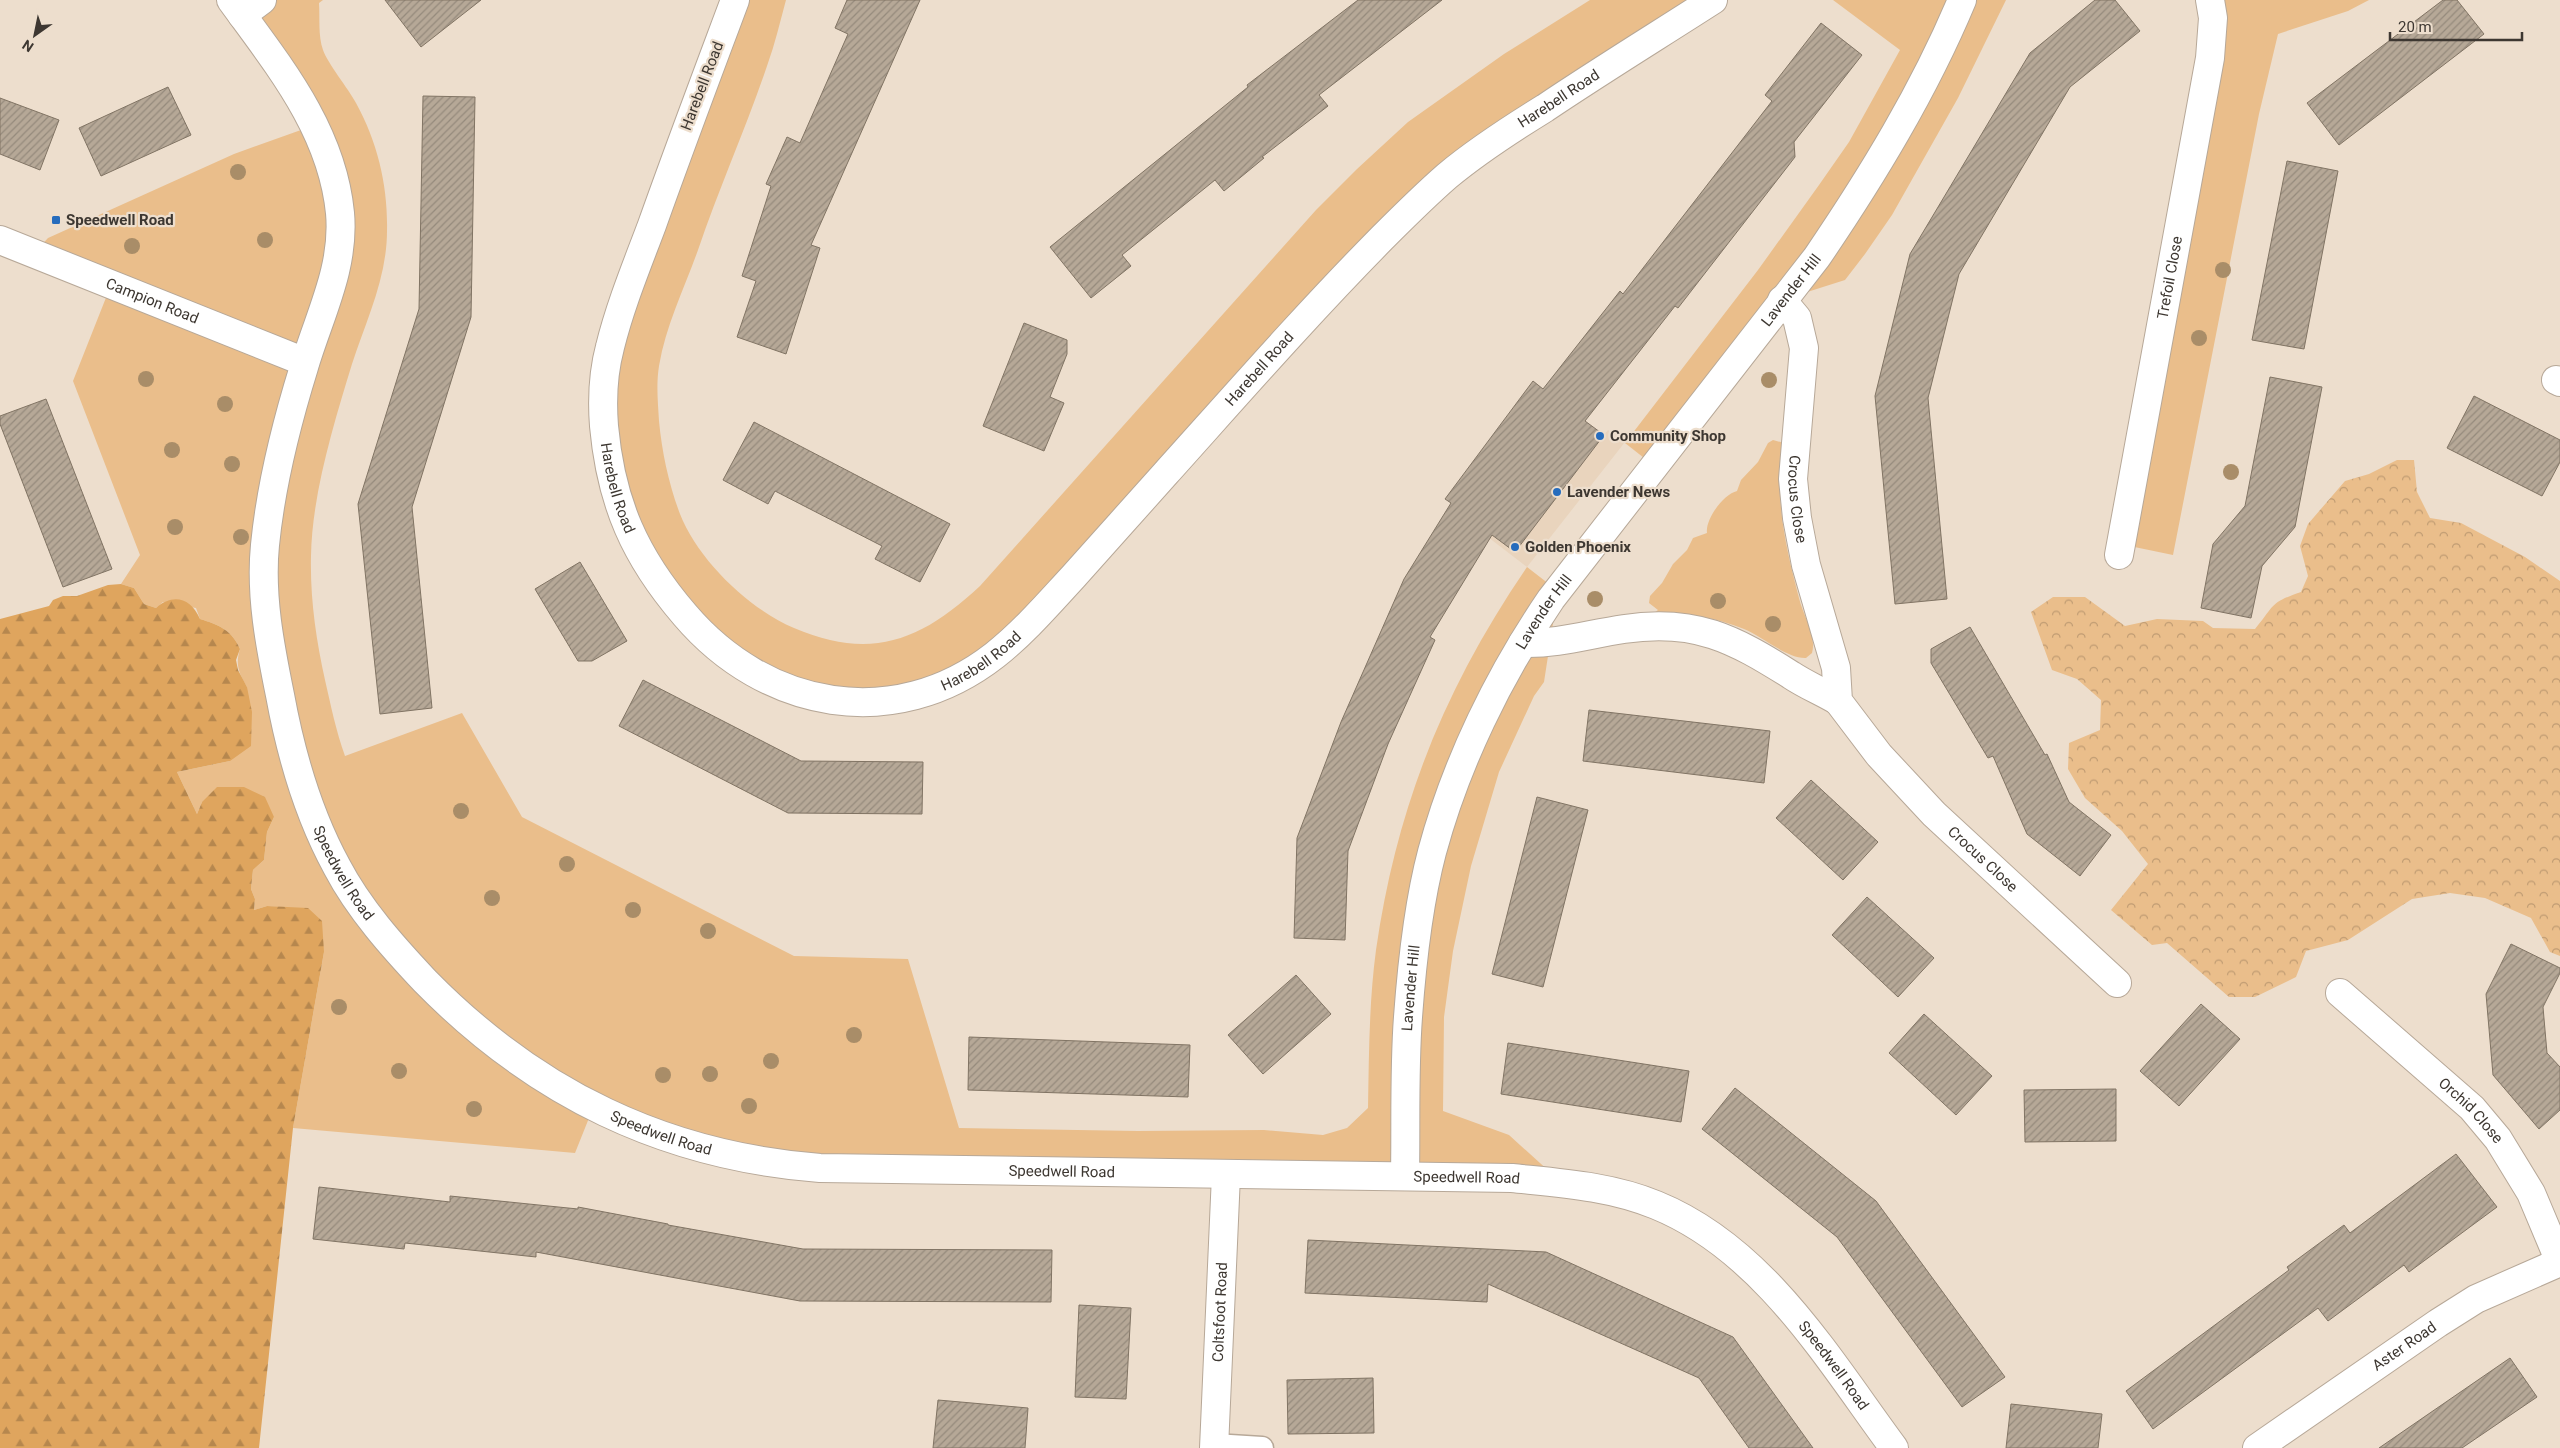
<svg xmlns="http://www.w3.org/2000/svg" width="2560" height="1448" font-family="Roboto,sans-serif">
	<defs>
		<pattern id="forest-firs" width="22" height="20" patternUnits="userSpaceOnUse" patternTransform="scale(1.25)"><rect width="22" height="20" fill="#dfa55e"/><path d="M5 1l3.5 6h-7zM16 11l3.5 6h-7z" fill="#b6874e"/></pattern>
		<pattern id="park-crowns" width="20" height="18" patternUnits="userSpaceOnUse" patternTransform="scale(1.25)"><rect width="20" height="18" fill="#eabe8b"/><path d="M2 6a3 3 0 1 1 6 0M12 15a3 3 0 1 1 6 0" fill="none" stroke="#bf9b72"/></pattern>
		<pattern id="building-hatch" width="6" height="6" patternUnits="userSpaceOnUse" patternTransform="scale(1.25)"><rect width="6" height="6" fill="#b6a897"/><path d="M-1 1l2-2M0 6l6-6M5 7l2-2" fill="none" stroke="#958a7c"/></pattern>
	</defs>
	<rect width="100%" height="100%" fill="#eddecd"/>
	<!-- built -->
	<path fill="#e9d4bd" d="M1571,410L1604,435L1608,430L1625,442L1527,567L1480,531Z"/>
	<!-- green -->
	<g fill="#eabe8b">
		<path d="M231,0H323L319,3C320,18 318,36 323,50C328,64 348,88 356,103C378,143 388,187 387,231C387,278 366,321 352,364C334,423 312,494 311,556C310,598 316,639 325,680C331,706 336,731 345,756L462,713L522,817L794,956L908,959L959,1128L1138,1131L1264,1130L1323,1135L1347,1128L1368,1108C1369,1055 1369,1002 1376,950C1397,805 1445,687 1527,567L1558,591L1544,682L1534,696L1499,772L1471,866L1453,951L1444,1017L1443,1111L1509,1135L1562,1183L820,1168L593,1108L575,1153L293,1128L324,952L281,907L267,906L254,910L255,899L251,889L253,870L264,860L267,832L274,817L202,802L197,814L177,772L230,761L247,687C239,673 235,665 240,649C232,630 219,625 200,619L196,608L163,602L156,608L144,604L134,588L121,584L140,555L73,381L111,285L34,253L48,238L234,154L315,125Z"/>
		<path d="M735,0H786C780,22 775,44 767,66C746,128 719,188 698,250C684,289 666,325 659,366C656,385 658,403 659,421C662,453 669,485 680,514C698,560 749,609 794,628C871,661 921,641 980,586L1316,210L1357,169L1408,122L1504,54L1590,0H1713L1492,142L1048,605L910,696L774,684L649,568L603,407Z"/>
		<path d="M1833,0H2006L1958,98L1892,215L1865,254L1845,280L1782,300L1653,465L1625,443L1758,270L1819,185L1849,142L1900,50Z"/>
		<path d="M2210,0H2369L2348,11L2278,34L2259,114L2173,555L2120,544Z"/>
		<path d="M1773,440L1784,443C1773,495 1786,548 1799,598C1803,616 1817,635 1812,653L1806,658C1787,659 1762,636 1744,629C1714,617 1685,613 1653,614L1658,610L1649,603L1650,596L1662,583L1673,564L1687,550L1693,538L1707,533C1705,519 1724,494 1737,491L1741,480L1758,462L1768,443Z"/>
	</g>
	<!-- forest -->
	<path fill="url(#forest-firs)" d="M121,584L134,588L144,604L156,608C173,593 191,598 200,619C219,625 232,630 240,649L236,660L238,670L247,687L252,712L251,746L230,761L177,772L197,814L202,802L217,787H244L265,797L274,817L267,832L264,860L253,870L251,889L255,899L254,910L267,906L308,908L322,921L324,952L293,1128L259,1448H0V619L49,606L53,600L63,596H77L108,585Z"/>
	<!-- park -->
	<path fill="url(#park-crowns)" d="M2397,460H2414L2417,492L2430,518L2461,523L2525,557L2560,581V956L2550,952L2531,918L2485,898L2450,893L2412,899L2348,940L2306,951L2296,977L2255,997H2229L2167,943L2152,945L2111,910L2148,864L2122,831L2085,798L2068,769L2069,743L2100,730L2101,700L2077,679L2052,670L2031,612L2053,597H2085L2125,626L2157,619L2203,621L2213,628L2255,629C2275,605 2269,603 2301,592L2308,576L2300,546L2308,524L2345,481L2369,474Z"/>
	<!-- building -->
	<g fill="url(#building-hatch)" stroke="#817464">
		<path d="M385,0H481L421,47Z"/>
		<path d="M847,0H920L811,245L820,248L786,354L737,337L756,281L742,276L771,186L766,184L787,137L800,143L848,34L835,28Z"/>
		<path d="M1358,0H1442L1319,95L1328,106L1262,157L1264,158L1224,191L1215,180L1122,255L1131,266L1091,298L1050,247L1248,87L1247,85Z"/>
		<path d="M2095,0H2115L2140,31L2070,87L1959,274L1928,398L1947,599L1895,604L1875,396L1910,254L2030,53Z"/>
		<path d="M2443,0H2457L2484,34L2339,145L2307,103Z"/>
		<path d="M1821,23L1862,55L1794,142L1795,157L1678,308L1675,306L1585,421L1604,435L1515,552L1492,535L1430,637L1435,640L1388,744L1348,851L1345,940L1294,938L1297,838L1341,722L1404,579L1451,503L1445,499L1533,381L1543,389L1620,291L1623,294L1772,101L1765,95Z"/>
		<path d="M168,87L191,135L101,176L79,128Z"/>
		<path d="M423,96L475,97L471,317L412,507L432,708L380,714L358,504L419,309Z"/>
		<path d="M0,98L59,120L40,170L0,154Z"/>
		<path d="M2287,161L2338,171L2304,349L2252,340Z"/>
		<path d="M1024,323L1067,340V354L1050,397L1064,403L1044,451L983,426Z"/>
		<path d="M2270,377L2322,387L2295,527L2262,566L2251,618L2201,608L2213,544L2245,506Z"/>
		<path d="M2474,396L2560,440V462L2542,496L2447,448Z"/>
		<path d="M46,399L112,569L63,587L0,424V416Z"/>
		<path d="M754,422L950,524L920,582L875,559L882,546L775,491L768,504L723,480Z"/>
		<path d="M580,562L627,641L592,661H578L535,589Z"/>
		<path d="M1970,627L2045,755L2047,754L2069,802L2111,835L2080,876L2027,834L1993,756L1988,758L1931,663V649Z"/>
		<path d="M643,680L801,761L923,762L922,814L788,813L619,726Z"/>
		<path d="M1589,710L1770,731L1764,783L1583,761Z"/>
		<path d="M1811,780L1878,842L1843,880L1776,818Z"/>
		<path d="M1537,797L1588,810L1543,987L1492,974Z"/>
		<path d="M1867,897L1934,958L1898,997L1832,935Z"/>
		<path d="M2511,944L2560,968V973L2543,1007L2547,1053L2560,1067V1110L2539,1129L2493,1075L2486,994Z"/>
		<path d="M1296,975L1331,1014L1263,1074L1228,1035Z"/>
		<path d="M2201,1004L2240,1039L2179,1106L2140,1071Z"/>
		<path d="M1924,1014L1992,1076L1956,1115L1889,1053Z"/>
		<path d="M969,1037L1190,1045L1188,1097L968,1090Z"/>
		<path d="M1508,1043L1689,1071L1681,1122L1501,1094Z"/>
		<path d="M1735,1088L1876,1201L2005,1377L1962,1407L1837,1237L1702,1129Z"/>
		<path d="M2116,1089V1141L2025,1142L2024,1090Z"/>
		<path d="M2456,1154L2497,1207L2409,1272L2404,1265L2328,1321L2318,1308L2153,1429L2126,1391L2289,1270L2287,1267L2344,1225L2350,1233Z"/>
		<path d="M319,1187L450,1202V1196L578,1209V1207L668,1224V1225L803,1249L1052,1250L1051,1302L800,1301L536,1252V1257L405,1243L404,1249L313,1239Z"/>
		<path d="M1308,1240L1546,1252L1733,1337L1813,1448H1749L1699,1378L1488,1284L1487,1302L1305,1293Z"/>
		<path d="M1079,1305L1131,1308L1126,1399L1075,1397Z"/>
		<path d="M2510,1358L2537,1397L2462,1448H2379Z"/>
		<path d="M1373,1378L1374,1433L1288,1434L1287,1380Z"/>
		<path d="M938,1400L1028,1408L1025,1448H933Z"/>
		<path d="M2011,1404L2102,1414L2098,1448H2006Z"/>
	</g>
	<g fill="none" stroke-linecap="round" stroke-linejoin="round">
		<!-- lane casing -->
		<g stroke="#b7a898" stroke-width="25">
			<path id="lane" d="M1214,1445L1262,1448"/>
		</g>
		<!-- street casing -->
		<g stroke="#b7a898" stroke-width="30">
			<g id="street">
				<path id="s1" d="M231,0C279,66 332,130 340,213C345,268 319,316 304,367C286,425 271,484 265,545C260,595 270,646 280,695C291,755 308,814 337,867C359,909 393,947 425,981C535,1093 664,1156 820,1168L1512,1178C1560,1183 1610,1186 1656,1205C1764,1249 1828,1359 1894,1448"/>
				<path id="s2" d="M735,0C707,75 679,149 652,225C637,265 620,306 610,347C603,373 602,400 604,426C611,503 635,557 685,615C765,709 894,734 995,655C1024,632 1048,604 1073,577C1104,542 1135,508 1166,473C1237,394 1307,314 1382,238C1403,217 1424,196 1447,176C1477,151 1511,129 1545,108C1600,71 1657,36 1713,0"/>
				<path d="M242,15L262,0"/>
				<path id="s3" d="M0,240L305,362"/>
				<path id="s4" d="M1782,300L1797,318L1804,348L1793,479L1797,518L1806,565L1836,668L1838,701L1879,755L1934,814L2117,983"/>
				<path d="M2556,380L2560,382"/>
				<path id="s5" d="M2119,555L2210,58L2213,18L2210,0"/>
				<path d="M1523,643C1559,644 1589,634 1624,629C1695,618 1734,639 1791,675C1806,685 1823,692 1838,701"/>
				<path id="s6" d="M2340,993L2472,1108L2498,1139L2531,1193L2560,1262"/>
				<path id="s7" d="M1405,1176C1406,1123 1404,1070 1408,1017C1412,962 1418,905 1432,852C1456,763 1499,675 1551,599L1817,257C1872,176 1924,91 1962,0"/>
				<path id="s8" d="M1214,1448L1226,1175"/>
				<path id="s9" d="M2257,1448L2438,1323L2476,1299L2560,1262"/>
			</g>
		</g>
		<!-- lane -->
		<use href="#lane" stroke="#fff" stroke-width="22"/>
		<!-- street -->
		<use href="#street" stroke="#fff" stroke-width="28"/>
	</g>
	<!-- trees -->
	<g fill="#a98d68">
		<circle cx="238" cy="172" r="8"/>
		<circle cx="265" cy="240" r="8"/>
		<circle cx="132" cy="246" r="8"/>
		<circle cx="2223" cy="270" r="8"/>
		<circle cx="2199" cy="338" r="8"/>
		<circle cx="146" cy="379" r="8"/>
		<circle cx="1769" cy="380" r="8"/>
		<circle cx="225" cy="404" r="8"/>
		<circle cx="172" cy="450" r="8"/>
		<circle cx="232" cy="464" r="8"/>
		<circle cx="2231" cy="472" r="8"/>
		<circle cx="175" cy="527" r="8"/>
		<circle cx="241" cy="537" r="8"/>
		<circle cx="1595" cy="599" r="8"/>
		<circle cx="1718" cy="601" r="8"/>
		<circle cx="1773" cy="624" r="8"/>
		<circle cx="461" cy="811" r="8"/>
		<circle cx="567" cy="864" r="8"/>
		<circle cx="492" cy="898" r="8"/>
		<circle cx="633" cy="910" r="8"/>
		<circle cx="708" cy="931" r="8"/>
		<circle cx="339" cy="1007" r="8"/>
		<circle cx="854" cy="1035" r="8"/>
		<circle cx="771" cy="1061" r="8"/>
		<circle cx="399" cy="1071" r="8"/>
		<circle cx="710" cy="1074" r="8"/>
		<circle cx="663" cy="1075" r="8"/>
		<circle cx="749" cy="1106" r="8"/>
		<circle cx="474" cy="1109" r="8"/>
	</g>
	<!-- markers -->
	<g fill="#266cbd" stroke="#eddecd" stroke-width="2">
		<rect x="51" y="215" width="10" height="10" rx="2.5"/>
		<circle cx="1600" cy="436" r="5"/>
		<circle cx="1557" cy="492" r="5"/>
		<circle cx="1515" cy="547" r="5"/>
	</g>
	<g text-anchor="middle" stroke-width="4.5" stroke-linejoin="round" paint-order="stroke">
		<!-- street labels -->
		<g font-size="15" fill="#3d3731" stroke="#eddecd">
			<text transform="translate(702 86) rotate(-69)" y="5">Harebell Road</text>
			<text dy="5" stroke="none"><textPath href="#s2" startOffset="1800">Harebell Road</textPath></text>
			<text dy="5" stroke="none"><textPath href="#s5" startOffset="282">Trefoil Close</textPath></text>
			<text dy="5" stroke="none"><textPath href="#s7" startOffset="998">Lavender Hill</textPath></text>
			<text dy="5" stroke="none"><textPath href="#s3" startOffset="164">Campion Road</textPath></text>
			<text dy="5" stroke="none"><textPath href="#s2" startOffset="1395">Harebell Road</textPath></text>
			<text dy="5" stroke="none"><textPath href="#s2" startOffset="512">Harebell Road</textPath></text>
			<text dy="5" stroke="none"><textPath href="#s4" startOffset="206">Crocus Close</textPath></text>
			<text dy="5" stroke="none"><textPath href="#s7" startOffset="592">Lavender Hill</textPath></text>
			<text dy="5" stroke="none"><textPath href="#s2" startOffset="990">Harebell Road</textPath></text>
			<text dy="5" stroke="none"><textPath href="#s4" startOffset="628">Crocus Close</textPath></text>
			<text dy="5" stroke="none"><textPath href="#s1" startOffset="926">Speedwell Road</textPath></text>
			<text dy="5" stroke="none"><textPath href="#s7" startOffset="188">Lavender Hill</textPath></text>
			<text dy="5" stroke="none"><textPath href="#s6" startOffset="176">Orchid Close</textPath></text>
			<text dy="5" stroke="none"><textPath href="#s1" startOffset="1346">Speedwell Road</textPath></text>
			<text dy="5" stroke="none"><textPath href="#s1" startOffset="1751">Speedwell Road</textPath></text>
			<text dy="5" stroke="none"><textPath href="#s1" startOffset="2156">Speedwell Road</textPath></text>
			<text dy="5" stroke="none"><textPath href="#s8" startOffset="136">Coltsfoot Road</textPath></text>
			<text dy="5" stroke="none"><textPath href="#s9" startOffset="179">Aster Road</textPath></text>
			<text dy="5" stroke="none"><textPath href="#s1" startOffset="2591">Speedwell Road</textPath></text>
		</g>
		<!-- poi labels -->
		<g font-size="15" font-weight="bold" fill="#3d3731" stroke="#eddecd" text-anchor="start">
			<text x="66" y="225">Speedwell Road</text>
			<text x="1610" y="441">Community Shop</text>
			<text x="1567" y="497">Lavender News</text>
			<text x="1525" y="552">Golden Phoenix</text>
		</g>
	</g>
	<!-- north arrow -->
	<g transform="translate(35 35) rotate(213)" stroke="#eddecd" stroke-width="4" paint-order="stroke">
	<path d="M0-4L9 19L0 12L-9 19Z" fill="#3d3731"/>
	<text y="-8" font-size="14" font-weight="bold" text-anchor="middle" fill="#3d3731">N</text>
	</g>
	<!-- scale -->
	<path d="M2390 32v8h132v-8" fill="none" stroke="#3d3731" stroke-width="2.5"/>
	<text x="2398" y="32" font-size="15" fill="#3d3731" stroke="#eddecd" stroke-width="4" paint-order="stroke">20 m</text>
</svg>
